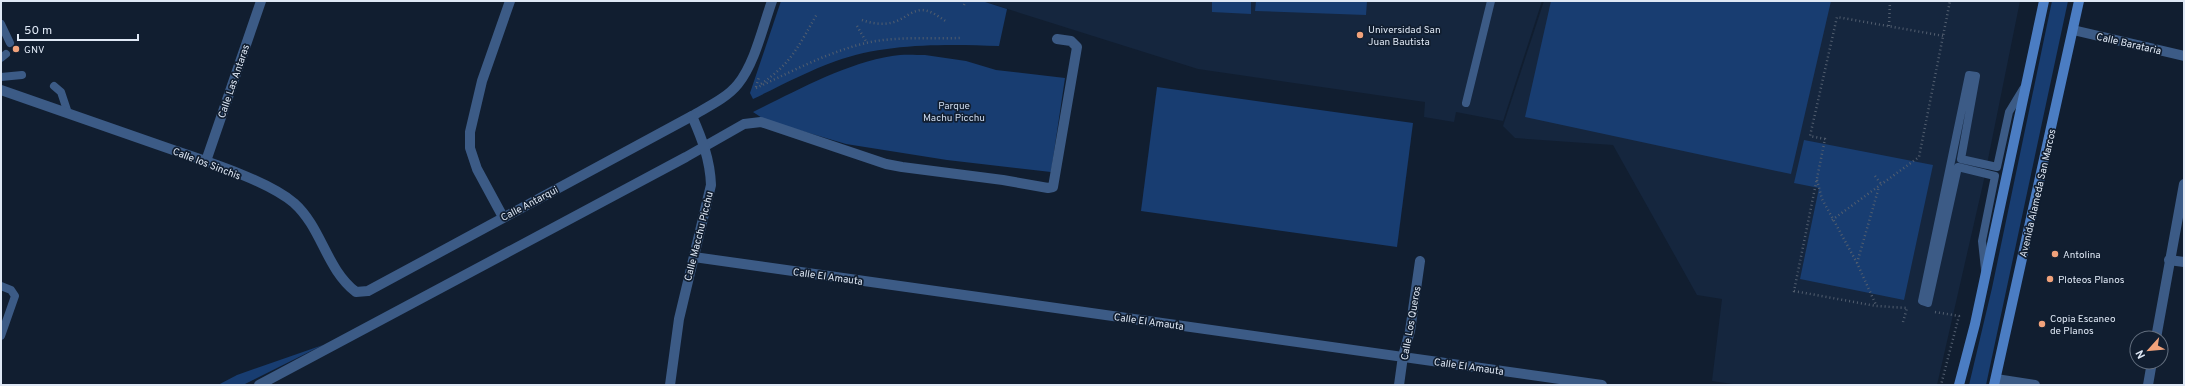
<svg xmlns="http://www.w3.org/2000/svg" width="2185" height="386" font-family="Overpass,sans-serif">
	<rect width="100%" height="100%" fill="#111e30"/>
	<!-- built -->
	<g fill="#15263e">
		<path d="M982,1H1542L1503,121L1456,112L1454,122L1424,117L1425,102L1198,69Z"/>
		<path d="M1544,1H2020L1983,184L1937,385H1739L1712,381L1722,299L1697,295L1613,145L1515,138L1503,126Z"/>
	</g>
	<!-- green -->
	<g fill="#183d71">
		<path d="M781,1H982L1007,9L999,46C947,44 885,43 836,61C808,71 780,86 753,99L750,93Z"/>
		<path d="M1212,1H1251V14L1212,12Z"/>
		<path d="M1256,1H1367L1366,15L1255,11Z"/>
		<path d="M1551,1H1831L1791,174L1525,117Z"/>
		<path d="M2052,1H2068L1986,385H1969L1992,288Z"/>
		<path d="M925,55L966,61L996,70L1065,78L1051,172L947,160L846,144L765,120L753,112C794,92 846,63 892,56C902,54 915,55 925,55Z"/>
		<path d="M1157,87L1413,123L1397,247L1141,211Z"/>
		<path d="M1804,140L1933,165L1904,300L1800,279L1819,188L1794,183Z"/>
		<path d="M323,345L243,385H218L237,375Z"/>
	</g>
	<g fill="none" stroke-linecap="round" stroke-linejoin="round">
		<!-- path -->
		<g stroke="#525e6f" stroke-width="2.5" stroke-dasharray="1 3" stroke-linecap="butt">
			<path d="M964,5L966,1"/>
			<path d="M862,20C873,24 887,26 899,20C906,17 912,11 921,10C931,10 939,17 947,22"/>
			<path d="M857,26L867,43"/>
			<path d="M1889,26L1890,1"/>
			<path d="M761,84C792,63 799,45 817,14"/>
			<path d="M756,87L759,77"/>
			<path d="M756,88C791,72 828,52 866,43C896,36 930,39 960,38"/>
			<path d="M1875,176L1882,185"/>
			<path d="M1817,180L1822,199L1857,263L1876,305"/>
			<path d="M1832,220L1919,157L1950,1"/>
			<path d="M1857,263L1879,187"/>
			<path d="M1935,312L1959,316L1941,385"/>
			<path d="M1903,322L1907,308L1876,306L1794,291L1825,139L1810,136L1837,17L1944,36"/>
		</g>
		<!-- lane -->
		<g stroke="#3c5b86" stroke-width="8">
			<path d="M1,24L10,43"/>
			<path d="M1,58L6,54"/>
			<path d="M1,77L22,75"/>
			<path d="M54,86L61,92L68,113"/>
			<path d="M1466,103L1491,1"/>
			<path d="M1985,269L1982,241L1995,176L1958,167L1928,303L1922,301L1969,75L1976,76L1961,159L1997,167L2009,112L2023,89"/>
			<path d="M1,286L11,290L15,296L1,336"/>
		</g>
		<!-- street -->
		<g stroke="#3c5b86" stroke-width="10">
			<path d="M2073,30L2184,56"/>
			<path d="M1,90C59,110 117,130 176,151C209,162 268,181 294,203C322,228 326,269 356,292L368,291L692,116C707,107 727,98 738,84C755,63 763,26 772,1"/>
			<path d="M206,161L261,1"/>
			<path d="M503,217L477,169L470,148V132L482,81L510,1"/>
			<path d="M694,257L1602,385"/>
			<path d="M2169,260L2184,262"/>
			<path d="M2156,338L2184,184"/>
			<path d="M1996,379L2035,385"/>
			<path d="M259,385L686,157L744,124L761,122L886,164L902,167L1003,180L1048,188L1053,187L1077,47L1071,41L1057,39"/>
			<path d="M670,385L679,319L711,185C710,159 702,139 692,116"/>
			<path d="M1399,385L1403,356L1410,331L1420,261"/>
			<path d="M2148,385L2152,362"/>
		</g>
		<!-- secondary -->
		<g stroke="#4b7dc3" stroke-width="10">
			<path d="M1959,385L1975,324L2044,1"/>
			<path d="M1994,385L2079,1"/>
		</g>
	</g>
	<!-- markers -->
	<g fill="#f1a27b" stroke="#111e30" stroke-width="1.5">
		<circle cx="1360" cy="35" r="4"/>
		<circle cx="16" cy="49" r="4"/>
		<circle cx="2055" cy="254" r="4"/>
		<circle cx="2050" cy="279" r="4"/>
		<circle cx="2042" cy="324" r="4"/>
	</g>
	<g text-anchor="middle" stroke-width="3.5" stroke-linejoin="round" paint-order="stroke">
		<!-- poi labels -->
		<g font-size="10" fill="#dfe8f5" stroke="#111e30" text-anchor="start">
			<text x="1368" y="33">Universidad San<tspan x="1368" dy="12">Juan Bautista</tspan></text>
			<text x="24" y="53">GNV</text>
			<text x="2063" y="258">Antolina</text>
			<text x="2058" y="283">Ploteos Planos</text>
			<text x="2050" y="322">Copia Escaneo<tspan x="2050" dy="12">de Planos</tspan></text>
		</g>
		<!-- street labels -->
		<g font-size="10" fill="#dfe8f5" stroke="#111e30">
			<text transform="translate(2129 43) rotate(13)" y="4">Calle Barataria</text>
			<text transform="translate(233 81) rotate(-71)" y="4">Calle Las Antaras</text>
			<text transform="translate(207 163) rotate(21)" y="4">Calle los Sinchis</text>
			<text transform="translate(2037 193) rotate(-77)" y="4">Avenida Alameda San Marcos</text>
			<text transform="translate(529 203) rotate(-28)" y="4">Calle Antarqui</text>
			<text transform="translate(698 236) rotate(-76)" y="4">Calle Macchu Picchu</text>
			<text transform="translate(828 276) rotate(8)" y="4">Calle El Amauta</text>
			<text transform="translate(1149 321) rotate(8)" y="4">Calle El Amauta</text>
			<text transform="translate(1410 323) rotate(-80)" y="4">Calle Los Queros</text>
			<text transform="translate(1469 366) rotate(8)" y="4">Calle El Amauta</text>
		</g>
		<!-- park labels -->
		<g font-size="10" fill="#ccd9ec" stroke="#111e30">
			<text x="954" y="109">Parque<tspan x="954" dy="12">Machu Picchu</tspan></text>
		</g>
	</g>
	<!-- border -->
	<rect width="2185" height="386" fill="none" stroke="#dfe8f5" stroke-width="4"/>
	<!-- north arrow -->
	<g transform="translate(2149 350) rotate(243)"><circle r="19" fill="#111e30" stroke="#636f7f"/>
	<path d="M0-3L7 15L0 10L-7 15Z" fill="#f1a27b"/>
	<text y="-6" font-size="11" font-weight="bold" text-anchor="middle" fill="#dfe8f5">N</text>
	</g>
	<!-- scale -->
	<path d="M18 34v6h120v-6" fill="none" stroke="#dfe8f5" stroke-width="2"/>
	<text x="24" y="34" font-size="12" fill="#dfe8f5" stroke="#111e30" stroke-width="3" paint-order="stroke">50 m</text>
</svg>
